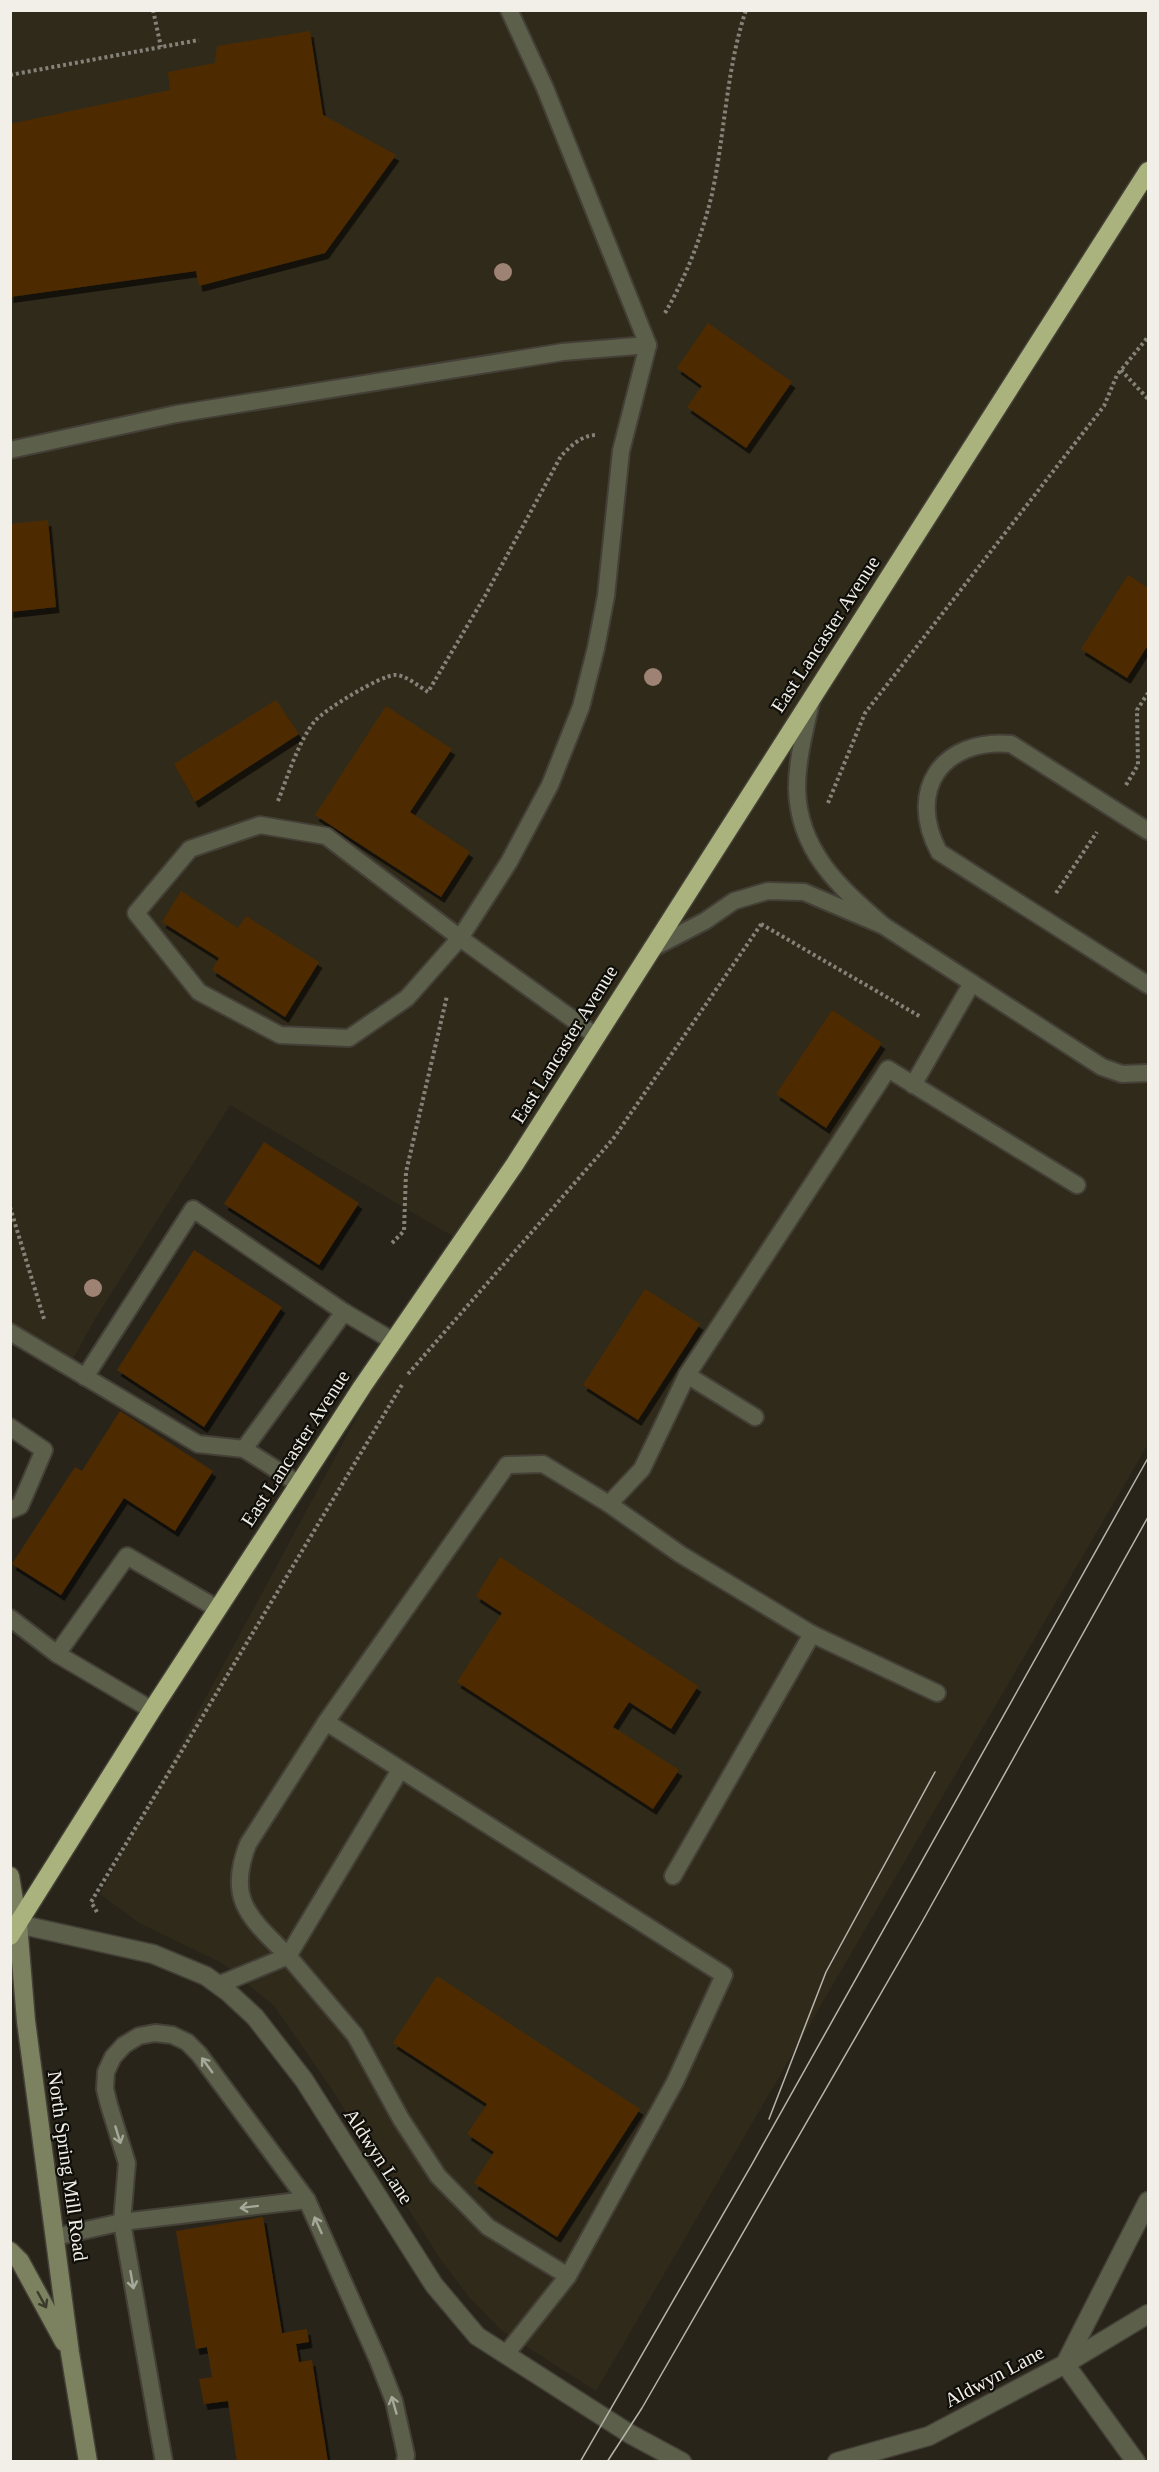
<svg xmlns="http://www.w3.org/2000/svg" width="1159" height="2472" font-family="Georgia,serif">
	<defs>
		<filter id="shadow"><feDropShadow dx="3.5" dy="6" stdDeviation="0" flood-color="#0009"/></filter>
	</defs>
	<rect width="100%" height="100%" fill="#28241a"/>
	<!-- built -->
	<path fill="#302a1a" d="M10,11H1148V1444L596,2391L502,2331L469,2297L441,2260L327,2082L275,2007L224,1964L139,1923L100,1894L372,1389L461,1241L230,1105L95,1319L68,1368L11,1338Z"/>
	<!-- building -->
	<g fill="#4d2c00" filter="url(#shadow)">
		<path d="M310,31L323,115L396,155L325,253L199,286L196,271L10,297V124L170,90L168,72L215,63L217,46Z"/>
		<path d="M708,323L792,382L746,448L687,407L702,386L677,368Z"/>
		<path d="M48,520L56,607L10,612V524Z"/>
		<path d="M1128,575L1148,588V645L1127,678L1081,649Z"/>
		<path d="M276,700L299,734L195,802L174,764Z"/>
		<path d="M386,706L452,749L410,812L470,852L441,897L315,815Z"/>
		<path d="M181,891L238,928L246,916L319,962L285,1017L212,970L219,958L162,922Z"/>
		<path d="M832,1010L882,1043L826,1128L776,1094Z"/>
		<path d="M264,1142L359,1203L319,1265L224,1204Z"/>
		<path d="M194,1250L282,1307L204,1427L117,1370Z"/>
		<path d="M645,1289L700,1324L638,1420L583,1385Z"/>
		<path d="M120,1411L213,1471L175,1531L124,1498L61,1595L12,1564L75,1467L82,1471Z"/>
		<path d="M500,1557L698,1686L671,1729L629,1702L613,1727L679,1770L653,1809L457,1682L502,1613L476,1596Z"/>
		<path d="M437,1976L640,2109L557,2237L474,2183L494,2152L467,2134L487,2104L393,2043Z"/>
		<path d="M263,2217L282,2333L307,2329L309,2342L296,2344L299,2362L312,2360L328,2462H237L228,2401L204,2404L199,2379L212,2377L207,2347L196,2349L176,2231Z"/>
	</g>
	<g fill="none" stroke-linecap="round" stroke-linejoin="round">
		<!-- lane casing -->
		<g stroke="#444037" stroke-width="20">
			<g id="lane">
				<path d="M509,10L545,88L648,345L621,451L606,596L596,648L581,707L550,785L509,862L460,938L407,998L349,1038L280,1035L199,992L136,913L190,849L260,825L326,836L460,938L596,1036"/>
				<path d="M10,450L176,414L563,352L648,345"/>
				<path d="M1148,831L1011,744C942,738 906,790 939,852L1148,985"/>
				<path d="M884,926L1102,1067L1122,1074L1148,1073"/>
				<path d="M651,949L705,921L734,901L768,891L804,892L884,926C840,888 798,851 797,788C797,759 805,730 811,702"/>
				<path d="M913,1085L972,983"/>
				<path d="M10,1332L198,1444L244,1449L344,1312"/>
				<path d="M687,1375L755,1417"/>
				<path d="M85,1377L193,1209L344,1312L393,1341"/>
				<path d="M10,1427L44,1450L20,1506L10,1510"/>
				<path d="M244,1449L299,1484"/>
				<path d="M609,1504L642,1469L687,1375L888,1069L1077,1185"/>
				<path d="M10,1618L57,1654L127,1556L218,1609"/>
				<path d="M57,1654L152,1710"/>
				<path d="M326,1722L507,1465L543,1464L609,1504L680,1554L812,1634L937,1693"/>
				<path d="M400,1770L288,1956C250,1918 226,1900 248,1844L326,1722L724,1975L675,2082L568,2276"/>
				<path d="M673,1876L812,1634"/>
				<path d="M218,1985L288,1956L355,2035L401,2119L438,2176L488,2227L568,2276L506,2354"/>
				<path d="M55,2237L122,2222L307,2200"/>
				<path d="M164,2462L122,2222L127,2163L109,2105L105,2089L106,2072L113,2057L124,2045L139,2036L155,2033L172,2035L187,2042L199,2054L307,2200L378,2360L394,2401L406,2455L405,2462"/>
			</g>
		</g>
		<!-- street casing -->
		<g stroke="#444037" stroke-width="21">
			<g id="street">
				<path d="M18,1924L153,1954L206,1976L228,1992L255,2017L304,2080L434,2285L477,2336L630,2434L682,2462"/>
				<path d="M1065,2364L1148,2201"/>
				<path d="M1065,2364L1136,2462"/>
				<path d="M837,2462L929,2436L1065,2364L1148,2314"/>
			</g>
		</g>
		<!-- secondary casing -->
		<g stroke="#444037" stroke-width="21">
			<g id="secondary">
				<path d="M10,1876L18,1924L26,2021L70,2353L88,2462"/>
				<path d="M10,2251L20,2261L64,2342"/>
			</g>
		</g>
		<!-- highway casing -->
		<g stroke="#444037" stroke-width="21">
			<path id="highway" d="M10,1936L152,1710L299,1484L362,1387L515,1164L1148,171"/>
		</g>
		<!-- path -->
		<g stroke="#858279" stroke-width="4" stroke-dasharray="3 3" stroke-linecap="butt">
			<path d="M153,10L161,47"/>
			<path d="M10,75L199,40"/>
			<path d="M665,313C686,277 702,236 712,194C725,134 726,70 746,10"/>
			<path d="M1121,370L1148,399"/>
			<path d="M1126,785L1138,765L1137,710L1148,693"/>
			<path d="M278,801C287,778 299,740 315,721C324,710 381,675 395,675C406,675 418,686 428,692L485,596L561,456C571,446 581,435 597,435"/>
			<path d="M828,803L865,713L1104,406L1117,375L1148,337"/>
			<path d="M1056,893L1097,832"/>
			<path d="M761,924L921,1017"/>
			<path d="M10,1207L44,1319"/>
			<path d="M392,1243L404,1231L406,1172L447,996"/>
			<path d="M408,1374L613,1139L762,923"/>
			<path d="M97,1912L91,1902L403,1383"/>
		</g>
		<!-- lane -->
		<use href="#lane" stroke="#5c604b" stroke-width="16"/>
		<!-- street -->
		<use href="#street" stroke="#5c604b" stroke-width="18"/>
		<!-- secondary -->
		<use href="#secondary" stroke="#7c8260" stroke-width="18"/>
		<!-- highway -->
		<use href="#highway" stroke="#aab37e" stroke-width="18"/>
		<!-- tram -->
		<g stroke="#b7b4ac" stroke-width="1.5">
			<path d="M769,2119L826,1972L935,1772"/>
			<path d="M580,2462L752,2164L1148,1458"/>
			<path d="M607,2462L642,2408L922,1922L1148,1517"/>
		</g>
	</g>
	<!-- trees -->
	<g fill="#9e8273">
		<circle cx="503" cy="272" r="9"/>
		<circle cx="653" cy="677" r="9"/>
		<circle cx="93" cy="1288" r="9"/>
	</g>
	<!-- one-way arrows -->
	<defs><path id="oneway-shaft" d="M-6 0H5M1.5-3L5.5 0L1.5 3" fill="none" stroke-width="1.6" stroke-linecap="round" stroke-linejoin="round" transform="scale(1.5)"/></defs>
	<g stroke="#a6a89a">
		<use href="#oneway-shaft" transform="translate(207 2065) rotate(-126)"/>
		<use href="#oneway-shaft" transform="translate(118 2135) rotate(73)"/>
		<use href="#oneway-shaft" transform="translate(249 2207) rotate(173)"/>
		<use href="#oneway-shaft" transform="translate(318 2225) rotate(-114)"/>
		<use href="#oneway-shaft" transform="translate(132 2280) rotate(80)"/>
		<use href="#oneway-shaft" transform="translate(394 2405) rotate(-106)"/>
	</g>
	<use stroke="#3b3c2c" href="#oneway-shaft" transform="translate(42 2300) rotate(61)"/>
	<g text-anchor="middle" stroke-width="4.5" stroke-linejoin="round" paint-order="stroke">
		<!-- street labels -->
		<g font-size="20" fill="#f1efe8" stroke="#0f0e09">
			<text transform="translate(825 634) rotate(-57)" y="7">East Lancaster Avenue</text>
			<text transform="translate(564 1044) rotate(-58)" y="7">East Lancaster Avenue</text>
			<text transform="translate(295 1448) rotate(-57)" y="7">East Lancaster Avenue</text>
			<text transform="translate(379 2156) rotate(57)" y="7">Aldwyn Lane</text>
			<text transform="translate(68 2166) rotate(82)" y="7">North Spring Mill Road</text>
			<text transform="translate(994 2376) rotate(-28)" y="7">Aldwyn Lane</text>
		</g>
	</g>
	<!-- border -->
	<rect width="1159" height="2472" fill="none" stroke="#f1efe8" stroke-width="24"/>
</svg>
